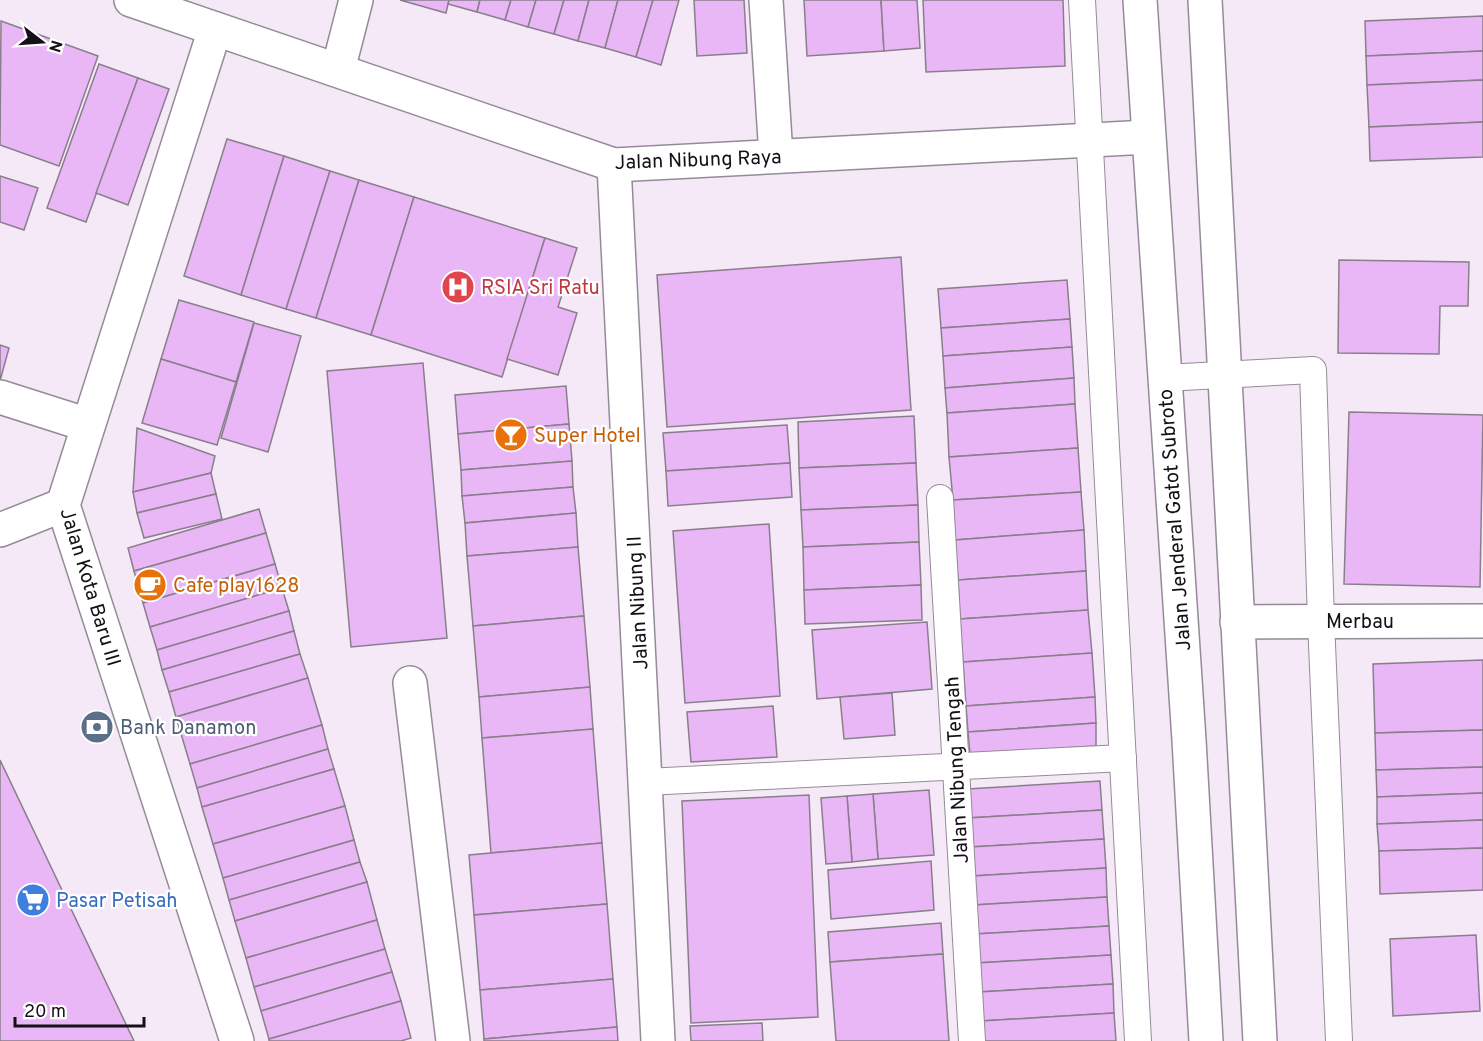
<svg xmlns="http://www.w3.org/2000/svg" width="1483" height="1041" font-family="Overpass,sans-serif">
	<rect width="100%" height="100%" fill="#f5e9f8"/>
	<!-- building -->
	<g fill="#e9b6f6" stroke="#897f8b" stroke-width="1.5">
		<path d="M400,0H449L446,13Z"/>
		<path d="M449,0H480L477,12L448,4Z"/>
		<path d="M480,0H511L505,20L477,12Z"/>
		<path d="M511,0H536L528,27L505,20Z"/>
		<path d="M536,0H564L554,34L528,27Z"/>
		<path d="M564,0H589L578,41L554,34Z"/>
		<path d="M589,0H618L605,48L578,41Z"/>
		<path d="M618,0H653L636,57L605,48Z"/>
		<path d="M653,0H679L661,65L636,57Z"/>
		<path d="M694,0H744L747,53L697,56Z"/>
		<path d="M804,0H881L884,51L807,56Z"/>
		<path d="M881,0H917L920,48L884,51Z"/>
		<path d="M923,0H1063L1065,66L926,72Z"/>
		<path d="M1483,16V51L1366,56L1365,21Z"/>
		<path d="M1,21L98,56L59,166L0,145Z"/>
		<path d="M1483,51V80L1367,85L1366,56Z"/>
		<path d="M99,64L138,78L86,222L47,208Z"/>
		<path d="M138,78L169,89L128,205L96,193Z"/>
		<path d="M1483,80V122L1369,127L1367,85Z"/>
		<path d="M1483,122V157L1370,161L1369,127Z"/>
		<path d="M227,139L284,156L241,295L184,276Z"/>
		<path d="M284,156L330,171L286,309L241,295Z"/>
		<path d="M330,171L359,180L316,318L286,309Z"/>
		<path d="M0,176L38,188L24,230L0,222Z"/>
		<path d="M359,180L414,197L371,335L316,318Z"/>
		<path d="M414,197L545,238L502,377L371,335Z"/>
		<path d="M545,238L577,248L558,307L577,313L558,375L507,359Z"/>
		<path d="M901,257L911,410L667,427L657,275Z"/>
		<path d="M1339,260L1469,262L1468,306H1440L1439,354L1338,353Z"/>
		<path d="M1067,280L1070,319L941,328L938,289Z"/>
		<path d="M179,300L254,322L236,382L161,359Z"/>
		<path d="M1070,319L1072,347L943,356L941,328Z"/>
		<path d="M254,323L301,336L268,452L221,438Z"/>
		<path d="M0,345L9,348L0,381Z"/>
		<path d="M1072,347L1074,378L945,388L943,356Z"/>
		<path d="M161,359L236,382L217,445L142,423Z"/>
		<path d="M423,363L447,638L351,647L327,371Z"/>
		<path d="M1074,378L1075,404L947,413L945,388Z"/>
		<path d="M566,386L569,424L458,434L455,395Z"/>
		<path d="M1075,404L1078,448L949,457L947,413Z"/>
		<path d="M1349,412L1483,415L1480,587L1344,584Z"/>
		<path d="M914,416L916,463L799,468L798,422Z"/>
		<path d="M569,424L572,461L461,470L458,434Z"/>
		<path d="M787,425L790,463L666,471L663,433Z"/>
		<path d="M137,428L215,456L211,473L133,492Z"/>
		<path d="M1078,448L1081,492L953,500L949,457Z"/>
		<path d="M572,461L573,487L462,496L461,470Z"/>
		<path d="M790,463L792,497L668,506L666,471Z"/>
		<path d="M916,463L918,505L801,510L799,468Z"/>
		<path d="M211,473L216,494L137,513L133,492Z"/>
		<path d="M573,487L576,513L465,523L462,496Z"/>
		<path d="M1081,492L1084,530L955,540L953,500Z"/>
		<path d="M216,494L222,519L144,538L137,513Z"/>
		<path d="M918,505L919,542L803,547L801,510Z"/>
		<path d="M259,509L266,533L134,571L128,548Z"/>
		<path d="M576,513L578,547L467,556L465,523Z"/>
		<path d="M769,524L780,696L685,703L673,531Z"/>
		<path d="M1084,530L1086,571L958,580L955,540Z"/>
		<path d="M266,533L275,564L143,603L134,571Z"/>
		<path d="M919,542L921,585L804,590L803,547Z"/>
		<path d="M578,547L584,616L473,626L467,556Z"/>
		<path d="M275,564L282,588L150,627L143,603Z"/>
		<path d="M1086,571L1088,610L960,619L958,580Z"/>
		<path d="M921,585L922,620L805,624L804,590Z"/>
		<path d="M282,588L289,611L157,650L150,627Z"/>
		<path d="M1088,610L1092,653L963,662L960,619Z"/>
		<path d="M289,611L294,631L162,670L157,650Z"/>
		<path d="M584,616L590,687L479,697L473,626Z"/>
		<path d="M927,622L932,689L817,699L812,630Z"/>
		<path d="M294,631L300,654L169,692L162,670Z"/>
		<path d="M1092,653L1095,697L966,706L963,662Z"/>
		<path d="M300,654L308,678L176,717L169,692Z"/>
		<path d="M1483,660V730L1375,733L1373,664Z"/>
		<path d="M308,678L322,725L190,764L176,717Z"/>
		<path d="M590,687L593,729L482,738L479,697Z"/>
		<path d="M892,693L895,735L844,739L840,697Z"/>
		<path d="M1095,697L1096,723L968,732L966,706Z"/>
		<path d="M773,706L777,757L691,762L687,712Z"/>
		<path d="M1096,723V746L970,754L968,732Z"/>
		<path d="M322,725L328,749L197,788L190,764Z"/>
		<path d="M593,729L602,843L491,853L482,738Z"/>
		<path d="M1483,730V767L1376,770L1375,733Z"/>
		<path d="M328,749L334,769L202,807L197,788Z"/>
		<path d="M0,760L134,1041H0Z"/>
		<path d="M1483,767V793L1377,797L1376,770Z"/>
		<path d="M334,769L345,806L213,844L202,807Z"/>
		<path d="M1100,781L1102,810L968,818L967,789Z"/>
		<path d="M929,790L934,855L878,859L873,794Z"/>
		<path d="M1483,793V820L1377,824V797Z"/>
		<path d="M873,794L878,859L852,862L847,796Z"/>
		<path d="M809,795L818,1017L691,1023L682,801Z"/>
		<path d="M847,796L852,862L826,864L821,798Z"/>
		<path d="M345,806L354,840L223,878L213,844Z"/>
		<path d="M1102,810L1104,839L970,847L968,818Z"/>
		<path d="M1483,820V848L1379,851L1377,824Z"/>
		<path d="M1104,839L1106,868L972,876L970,847Z"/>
		<path d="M354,840L360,862L229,900L223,878Z"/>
		<path d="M602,843L607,904L474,915L469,855Z"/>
		<path d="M1483,848V890L1380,894L1379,851Z"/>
		<path d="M931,861L934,910L831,919L828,870Z"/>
		<path d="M360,862L367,882L235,921L229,900Z"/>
		<path d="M1106,868L1107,897L974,905L972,876Z"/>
		<path d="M367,882L377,920L246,958L235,921Z"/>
		<path d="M1107,897L1109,926L975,934L974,905Z"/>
		<path d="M607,904L613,979L480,990L474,915Z"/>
		<path d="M377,920L385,949L254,987L246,958Z"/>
		<path d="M941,923L943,954L830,962L828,932Z"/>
		<path d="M1109,926L1111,955L977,963L975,934Z"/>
		<path d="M1476,935L1480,1011L1393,1016L1390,939Z"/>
		<path d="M385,949L392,972L261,1011L254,987Z"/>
		<path d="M943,954L949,1041H836L830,962Z"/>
		<path d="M1111,955L1113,984L978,992L977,963Z"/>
		<path d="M392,972L401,1001L269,1039L261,1011Z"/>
		<path d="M613,979L617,1027L484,1039L480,990Z"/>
		<path d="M1113,984L1114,1013L981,1021L978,992Z"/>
		<path d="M401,1001L411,1038L401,1041H269V1039Z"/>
		<path d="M1114,1013L1116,1041H982L981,1021Z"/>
		<path d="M762,1023L763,1041H691L690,1026Z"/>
		<path d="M617,1027L618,1041H484V1039Z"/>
	</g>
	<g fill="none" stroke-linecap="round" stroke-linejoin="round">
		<!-- lane casing -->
		<g stroke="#958b98" stroke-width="28">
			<g id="lane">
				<path d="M1082,0L1138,1041"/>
				<path d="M1164,378L1313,370L1321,621L1339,1041"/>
				<path d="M940,498L972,1041"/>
				<path d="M646,782L1123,758"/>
			</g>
		</g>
		<!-- street casing -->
		<g stroke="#958b98" stroke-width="36">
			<g id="street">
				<path d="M131,0L614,165L1148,137"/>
				<path d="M766,0L776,156"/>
				<path d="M215,29L63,505L237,1041"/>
				<path d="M338,70L356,0"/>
				<path d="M614,165L658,1041"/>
				<path d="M0,397L88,425"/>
				<path d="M0,530L63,505"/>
				<path d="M1237,622L1483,621"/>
				<path d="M410,683L453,1041"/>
			</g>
		</g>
		<!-- primary casing -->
		<g stroke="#958b98" stroke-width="36">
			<g id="primary">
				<path d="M1140,0L1189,740L1206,1041"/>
				<path d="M1205,0L1260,1041"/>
			</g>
		</g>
		<!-- lane -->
		<use href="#lane" stroke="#fff" stroke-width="26"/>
		<!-- street -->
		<use href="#street" stroke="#fff" stroke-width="33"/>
		<!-- primary -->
		<use href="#primary" stroke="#fff" stroke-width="33"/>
	</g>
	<!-- icons -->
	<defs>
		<g id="hospital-disc" transform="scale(1.725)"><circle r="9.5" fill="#e0444e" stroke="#fff"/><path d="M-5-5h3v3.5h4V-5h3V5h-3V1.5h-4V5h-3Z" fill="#fff"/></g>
		<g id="bar-disc" transform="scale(1.725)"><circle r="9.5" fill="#e8710a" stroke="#fff"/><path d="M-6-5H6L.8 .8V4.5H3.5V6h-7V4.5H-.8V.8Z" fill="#fff"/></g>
		<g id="cafe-disc" transform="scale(1.725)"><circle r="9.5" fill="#e8710a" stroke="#fff"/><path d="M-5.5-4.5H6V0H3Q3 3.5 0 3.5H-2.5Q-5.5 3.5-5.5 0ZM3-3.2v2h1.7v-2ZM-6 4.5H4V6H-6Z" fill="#fff"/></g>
		<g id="bank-disc" transform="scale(1.725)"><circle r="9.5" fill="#5c6f8a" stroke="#fff"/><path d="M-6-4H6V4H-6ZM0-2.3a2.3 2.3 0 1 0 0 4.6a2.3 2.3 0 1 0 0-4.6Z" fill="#fff"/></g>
		<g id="supermarket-disc" transform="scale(1.725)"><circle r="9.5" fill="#3f7fe0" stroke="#fff"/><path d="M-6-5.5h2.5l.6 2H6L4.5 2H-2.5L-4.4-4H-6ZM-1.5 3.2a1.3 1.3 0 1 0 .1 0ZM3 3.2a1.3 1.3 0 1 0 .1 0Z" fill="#fff"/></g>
	</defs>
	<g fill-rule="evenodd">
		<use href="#hospital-disc" x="458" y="287"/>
		<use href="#bar-disc" x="511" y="435"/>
		<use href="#cafe-disc" x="150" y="585"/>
		<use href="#bank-disc" x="97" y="727"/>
		<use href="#supermarket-disc" x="33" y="900"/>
	</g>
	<g text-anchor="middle" stroke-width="4.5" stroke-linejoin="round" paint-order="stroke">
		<!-- street labels -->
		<g font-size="20" fill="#141015" stroke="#fff">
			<text transform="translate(698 159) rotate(-2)" y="7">Jalan Nibung Raya</text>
			<text transform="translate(1174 520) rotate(-94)" y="7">Jalan Jenderal Gatot Subroto</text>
			<text transform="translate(91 587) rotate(73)" y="7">Jalan Kota Baru III</text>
			<text transform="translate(637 603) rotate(-93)" y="7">Jalan Nibung II</text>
			<text x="1360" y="628">Merbau</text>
			<text transform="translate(956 770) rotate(-93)" y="7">Jalan Nibung Tengah</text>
		</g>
		<!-- health labels -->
		<g font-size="20" fill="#be3a42" stroke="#fff" text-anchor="start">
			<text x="481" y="294">RSIA Sri Ratu</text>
		</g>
		<!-- food labels -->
		<g font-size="20" fill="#c56008" stroke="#fff" text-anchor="start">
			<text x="534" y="442">Super Hotel</text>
			<text x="173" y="592">Cafe play1628</text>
		</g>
		<!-- service labels -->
		<g font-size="20" fill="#4e5e75" stroke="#fff" text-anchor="start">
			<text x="120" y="734">Bank Danamon</text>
		</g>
		<!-- shop labels -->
		<g font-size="20" fill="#366cbe" stroke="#fff" text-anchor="start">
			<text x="56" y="907">Pasar Petisah</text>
		</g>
	</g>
	<!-- north arrow -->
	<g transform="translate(42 42) rotate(107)" stroke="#ffffff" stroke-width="4.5" paint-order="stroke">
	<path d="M0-4.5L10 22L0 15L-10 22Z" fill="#141015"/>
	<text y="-9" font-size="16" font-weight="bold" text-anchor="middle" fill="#141015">N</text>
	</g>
	<!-- scale -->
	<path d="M15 1017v9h129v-9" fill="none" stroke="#141015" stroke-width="3"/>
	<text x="24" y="1017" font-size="18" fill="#141015" stroke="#ffffff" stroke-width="4.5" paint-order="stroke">20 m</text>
</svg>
